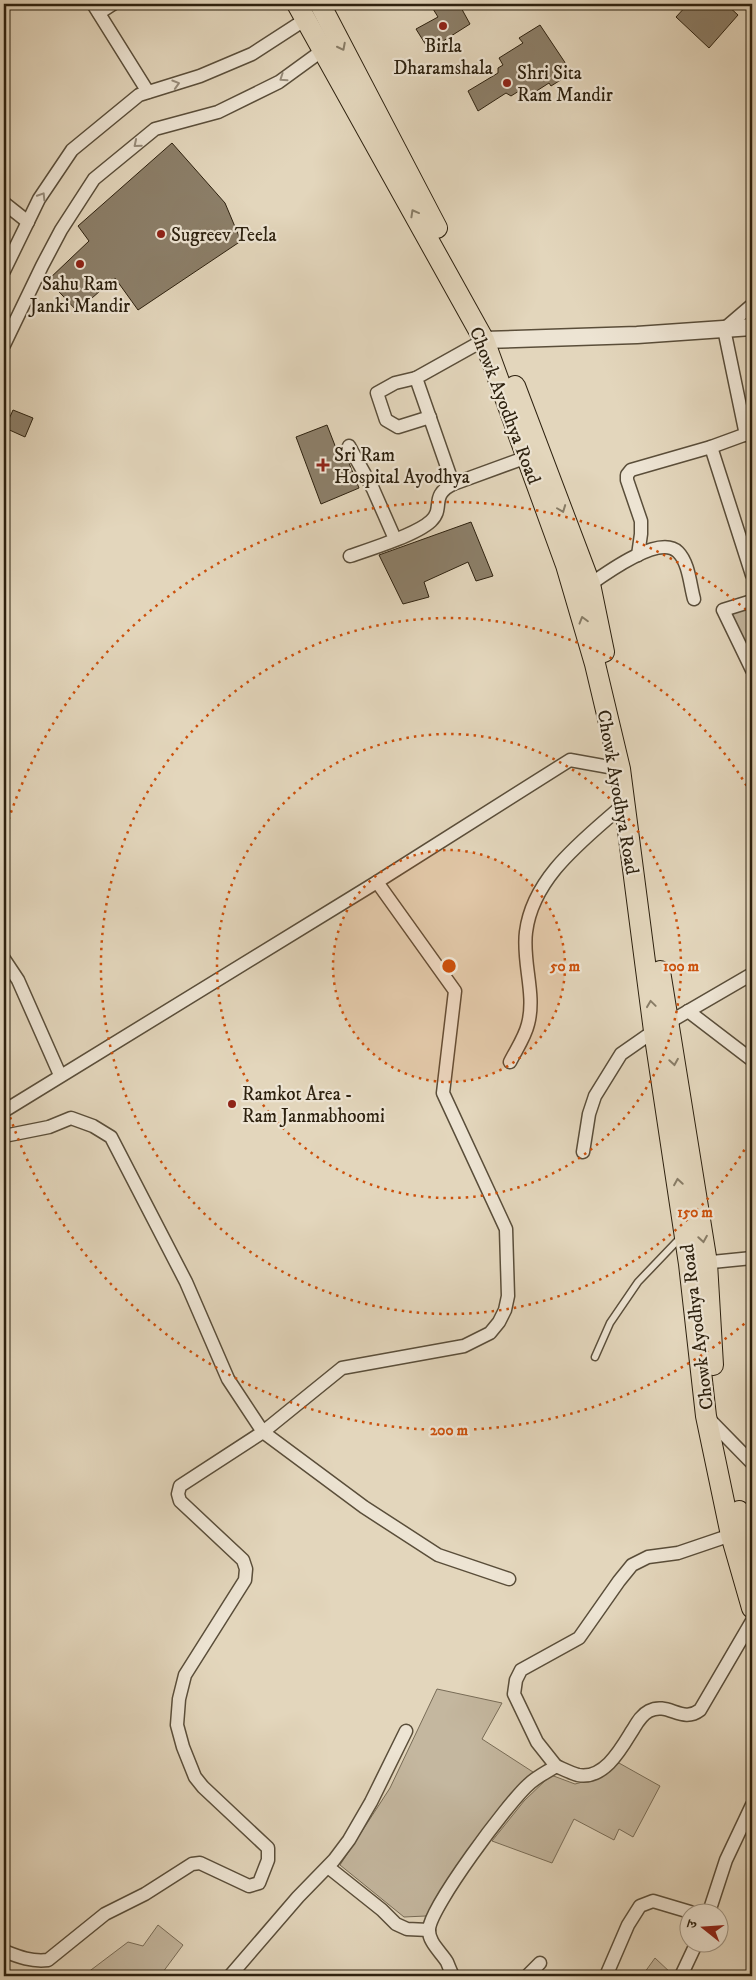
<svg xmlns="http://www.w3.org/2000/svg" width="756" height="1980" font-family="'IM FELL DW Pica','Noto Serif Devanagari',serif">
	<rect width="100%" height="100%" fill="#e3d6bc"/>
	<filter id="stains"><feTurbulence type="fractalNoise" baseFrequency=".004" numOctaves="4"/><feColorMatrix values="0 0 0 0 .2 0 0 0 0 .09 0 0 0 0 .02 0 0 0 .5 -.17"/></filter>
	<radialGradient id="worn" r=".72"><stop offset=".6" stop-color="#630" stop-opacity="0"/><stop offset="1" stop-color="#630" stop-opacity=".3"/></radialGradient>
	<!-- green -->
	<g fill="#c4b79f" stroke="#786c57">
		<path d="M752,607V653L729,613Z"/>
		<path d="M437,1689L502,1703L482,1739L533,1772L505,1800L426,1916L404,1917L340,1865L390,1788Z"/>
		<path d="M619,1763L660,1786L633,1837L619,1829L614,1840L574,1819L552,1863L492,1841L524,1801L551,1775L575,1784L590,1780Z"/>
		<path d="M158,1925L183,1945L160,1976H83L128,1942L143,1946Z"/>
		<path d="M655,1958L672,1974L670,1976H642Z"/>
	</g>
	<!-- building -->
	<g fill="#8c7f69" stroke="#2d210f">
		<path d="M430,4H459L470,24L429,50L416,29L438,17Z"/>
		<path d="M688,4H726L738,15L709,48L676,17Z"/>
		<path d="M540,25L572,73L551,86L549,83L524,99L519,91L511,96L506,93L478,111L468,91L498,73V68L503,65L499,58L523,43L519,38Z"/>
		<path d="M172,143L225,203L241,241L138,310L115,278L77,311L48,280L89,241L78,226Z"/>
		<path d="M13,410L33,418L25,437L5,428Z"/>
		<path d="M327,425L341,461L347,458L359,488L321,504L296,437Z"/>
		<path d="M471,522L493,576L476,581L468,562L424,582L429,597L403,604L379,555Z"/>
	</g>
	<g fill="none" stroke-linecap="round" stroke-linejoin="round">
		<!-- service casing -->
		<g stroke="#5a4e3a" stroke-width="9">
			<path id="service" d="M595,1357L610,1323L638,1282L681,1237"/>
		</g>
		<!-- minor casing -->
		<g stroke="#5a4e3a" stroke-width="15">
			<g id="minor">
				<path d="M93,4L148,92"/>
				<path d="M99,13L113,4"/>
				<path d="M4,203L28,222"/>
				<path d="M4,271L39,199L72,150L139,95L200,76L252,54L306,19"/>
				<path d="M484,340L416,378L453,484L527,457"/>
				<path d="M4,345L42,266L61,230L94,179L155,129L218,112L279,82L323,50"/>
				<path d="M416,378L395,383L377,393L386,420L398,427L430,417"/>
				<path d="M746,435L724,329L752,305"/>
				<path d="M349,446L373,489L395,539"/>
				<path d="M711,447L752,575"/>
				<path d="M638,555L641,534V521L627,480V475L631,470L711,447L752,432"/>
				<path d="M350,556C371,549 416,535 431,521C445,508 429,496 453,484"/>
				<path d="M585,588C602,576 659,533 678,552C689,563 690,585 694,599"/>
				<path d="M752,601L723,610L752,670"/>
				<path d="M4,959L18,980L60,1075"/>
				<path d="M688,1011L752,1060"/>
				<path d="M510,1062C516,1050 525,1037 528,1024C536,994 522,962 526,932C533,876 585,839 624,804"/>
				<path d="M4,1111L377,882L570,760L620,769"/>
				<path d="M4,1134L9,1135L49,1127L71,1118L93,1126L111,1137L186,1282L228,1379L263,1432L364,1507L438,1555L509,1579"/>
				<path d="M583,1152L589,1114L595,1096L621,1054L654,1031L752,974"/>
				<path d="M702,1263L752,1258"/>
				<path d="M707,1417L752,1463"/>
				<path d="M556,1766L537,1742L514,1694L516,1680L521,1670L579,1638L619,1581L632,1565L648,1557L678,1553L731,1535"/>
				<path d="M328,1867L382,1910L396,1924L407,1929L429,1930"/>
				<path d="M709,1912L726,1860L752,1805"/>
				<path d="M4,1951C19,1957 32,1962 48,1960L105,1914L145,1894L192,1864L200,1863L249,1886L259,1883L268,1860V1848L203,1787L195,1777L183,1747L177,1725L179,1699L185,1675L245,1580L246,1569L243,1560L180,1501L178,1494L180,1486L263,1432L342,1368L464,1346L490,1333L499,1322L505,1310L508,1296L506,1229L443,1093L455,991L377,882"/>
				<path d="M230,1976L298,1897L334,1860L349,1840L371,1802L406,1731"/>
				<path d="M453,1976C451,1972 449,1967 447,1962C441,1952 428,1942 429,1929C431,1906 508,1803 528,1785C536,1777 547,1772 556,1766C563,1769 571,1773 578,1775C604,1780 621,1749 632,1731C637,1723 641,1715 649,1711C668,1701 682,1724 700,1710L752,1621"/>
				<path d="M527,1976L540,1963"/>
				<path d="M606,1976L628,1925L640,1906L653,1901L690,1912"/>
				<path d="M681,1976L697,1942"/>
			</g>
		</g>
		<!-- tertiary casing -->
		<g stroke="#5a4e3a" stroke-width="19">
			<path id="tertiary" d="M484,340L637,335L752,327"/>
		</g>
		<!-- primary casing -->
		<g stroke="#2d210f" stroke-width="22">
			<g id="primary">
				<path d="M297,4L484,340L566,565L595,664L620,769L654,1031L689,1264L706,1416L731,1535L752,1608"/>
				<path d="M320,4L437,228"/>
				<path d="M515,386L590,584L604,652"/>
				<path d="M660,971L707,1263L713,1365"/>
				<path d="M739,1511L752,1556"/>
			</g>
		</g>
		<!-- service -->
		<use href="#service" stroke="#ede4d3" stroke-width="6"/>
		<!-- minor -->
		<use href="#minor" stroke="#ede4d3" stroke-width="12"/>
		<!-- tertiary -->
		<use href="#tertiary" stroke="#ede4d3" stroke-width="16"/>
		<!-- primary -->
		<use href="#primary" stroke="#e3d6bc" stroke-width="20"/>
	</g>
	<!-- one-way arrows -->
	<defs><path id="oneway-chevron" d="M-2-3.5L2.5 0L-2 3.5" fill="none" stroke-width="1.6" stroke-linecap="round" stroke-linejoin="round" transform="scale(1.25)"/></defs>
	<g stroke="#887c66">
		<use href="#oneway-chevron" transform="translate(342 47) rotate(63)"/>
		<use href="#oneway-chevron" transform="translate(414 213) rotate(-119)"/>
		<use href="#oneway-chevron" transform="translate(562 509) rotate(69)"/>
		<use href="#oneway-chevron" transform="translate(583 620) rotate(-106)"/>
		<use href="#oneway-chevron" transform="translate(651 1004) rotate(-98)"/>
		<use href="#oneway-chevron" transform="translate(674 1062) rotate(81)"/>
		<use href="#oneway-chevron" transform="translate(678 1182) rotate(-99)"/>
		<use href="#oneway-chevron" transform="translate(703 1239) rotate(81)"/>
	</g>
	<g stroke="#978c7b">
		<use href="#oneway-chevron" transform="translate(283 78) rotate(146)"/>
		<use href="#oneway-chevron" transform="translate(176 84) rotate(-17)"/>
		<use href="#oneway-chevron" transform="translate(137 144) rotate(140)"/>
		<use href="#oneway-chevron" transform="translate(42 196) rotate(-58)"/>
	</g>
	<!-- distance rings -->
	<circle cx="449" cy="966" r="116" fill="#cc510c" fill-opacity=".12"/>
	<g fill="none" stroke="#cc510c" stroke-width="2.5" stroke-dasharray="2.5 5">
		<circle cx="449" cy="966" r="116"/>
		<circle cx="449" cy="966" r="232"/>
		<path d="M752 1137A348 348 0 1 1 752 795"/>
		<path d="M750 1319A464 464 0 0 1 4 1098M4 834A464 464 0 0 1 750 613"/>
	</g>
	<!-- markers -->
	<g fill="#8f2418" stroke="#ede4d3" stroke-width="2">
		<circle cx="443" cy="26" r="5"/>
		<circle cx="507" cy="83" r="5"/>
		<circle cx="161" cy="234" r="5"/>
		<circle cx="80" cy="264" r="5"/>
		<path d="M320.5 457.5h5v5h5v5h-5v5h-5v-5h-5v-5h5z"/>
		<circle cx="232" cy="1104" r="5"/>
	</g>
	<g text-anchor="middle" stroke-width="4.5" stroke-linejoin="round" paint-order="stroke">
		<!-- poi labels -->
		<g font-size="19" fill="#2d210f" stroke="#ede4d3" text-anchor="start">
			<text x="443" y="52" text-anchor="middle">Birla<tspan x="443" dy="22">Dharamshala</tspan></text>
			<text x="517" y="79">Shri Sita<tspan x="517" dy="22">Ram Mandir</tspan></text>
			<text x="171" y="241">Sugreev Teela</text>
			<text x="80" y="290" text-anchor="middle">Sahu Ram<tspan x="80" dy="22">Janki Mandir</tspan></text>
			<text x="334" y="461">Sri Ram<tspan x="334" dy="22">Hospital Ayodhya</tspan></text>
			<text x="242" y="1100">Ramkot Area -<tspan x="242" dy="22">Ram Janmabhoomi</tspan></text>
		</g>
		<!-- street labels -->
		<g font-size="19" fill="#2d210f" stroke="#ede4d3">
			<text transform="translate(506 405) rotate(69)" y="7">Chowk Ayodhya Road</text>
			<text transform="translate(619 792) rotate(80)" y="7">Chowk Ayodhya Road</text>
			<text transform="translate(696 1327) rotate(-97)" y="7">Chowk Ayodhya Road</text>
		</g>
	</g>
	<circle cx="449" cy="966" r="8" fill="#cc510c" stroke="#ede4d3" stroke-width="2.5"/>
	<g font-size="15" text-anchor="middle" font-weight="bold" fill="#cc510c" stroke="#ede4d3" stroke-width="4.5" stroke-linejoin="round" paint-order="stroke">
		<text x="565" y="971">50 m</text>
		<text x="681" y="971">100 m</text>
		<text x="695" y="1217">150 m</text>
		<text x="449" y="1435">200 m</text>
	</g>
	<!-- margin -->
	<rect width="756" height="1980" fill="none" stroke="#e3d6bc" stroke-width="20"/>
	<rect x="5" y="5" width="746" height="1970" fill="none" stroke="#2d210f" stroke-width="2.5"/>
	<rect x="10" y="10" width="736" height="1960" fill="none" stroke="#2d210f"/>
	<!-- north arrow -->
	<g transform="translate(704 1928) rotate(287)"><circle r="24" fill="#ede4d3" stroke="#a09685"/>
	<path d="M0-4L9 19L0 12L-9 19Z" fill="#8f2418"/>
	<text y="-8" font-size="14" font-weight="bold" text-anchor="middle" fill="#2d210f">उ</text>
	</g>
	<rect width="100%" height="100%" filter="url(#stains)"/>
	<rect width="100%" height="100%" fill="url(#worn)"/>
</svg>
